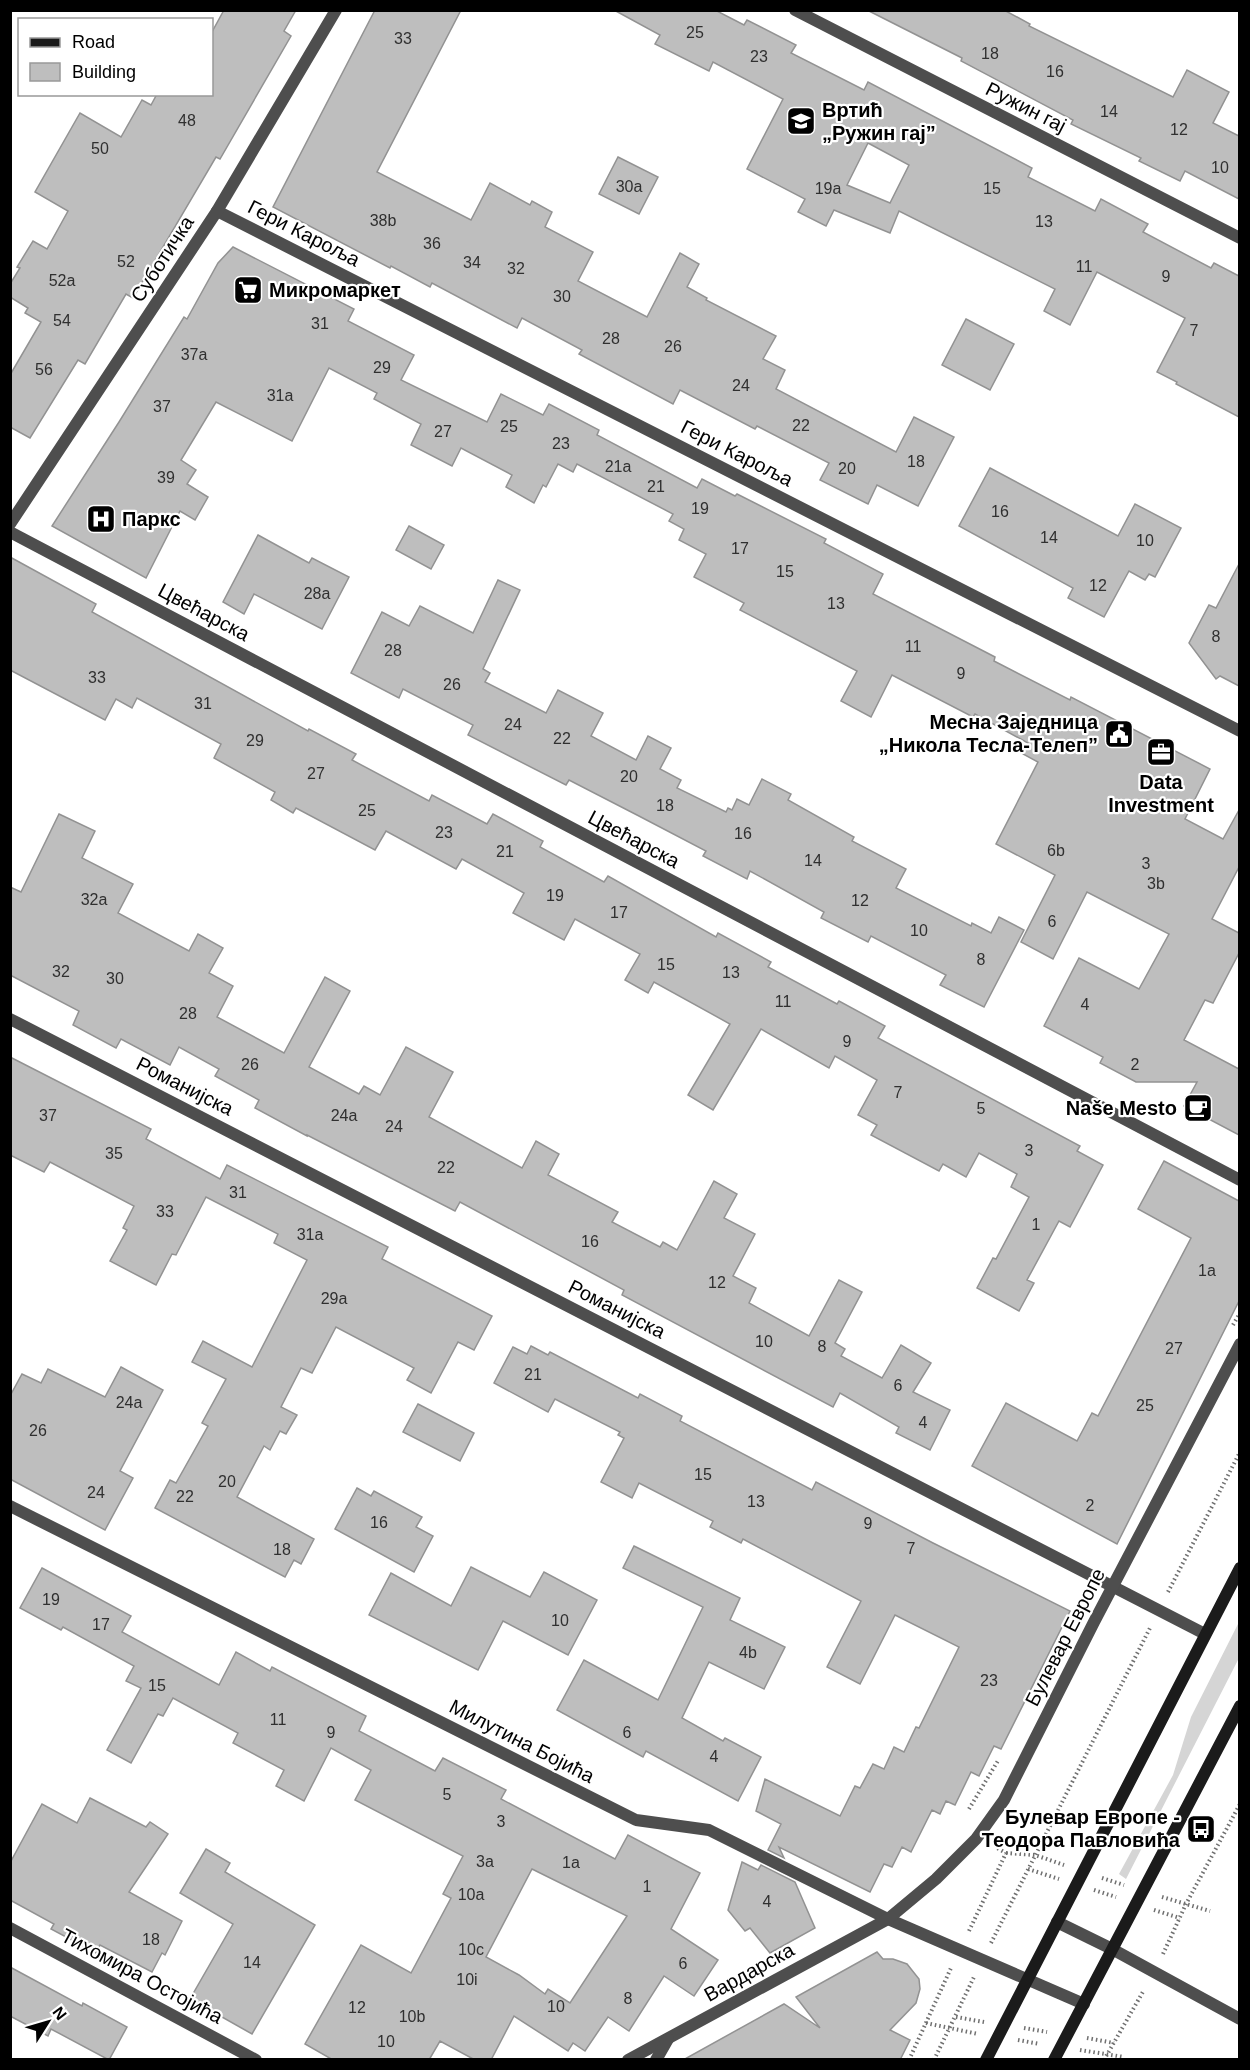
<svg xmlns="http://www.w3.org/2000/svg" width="1250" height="2070" font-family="Helvetica,sans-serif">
	<rect width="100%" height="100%" fill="#fff"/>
	<!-- green -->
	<path fill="#d5d5d5" d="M1239,1622V1658L1126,1879L1119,1874L1173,1775L1191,1717Z"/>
	<!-- building -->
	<g fill="#bebebe" stroke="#929292" stroke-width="1.5" fill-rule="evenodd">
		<path d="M224,10H296L284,31L291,36L220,159L216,157L133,298L126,294L85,364L78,360L30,438L10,427V375L41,322L25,313L28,308L10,297V284L20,268L17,267L33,241L47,249L68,211L35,192L80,113L121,137L142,100L151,105L157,94H212V32Z"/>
		<path d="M375,10H461L377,172L471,220L490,183L530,205L532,201L552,212L545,227L593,252L578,281L647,317L680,253L699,264L687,287L707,298L706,300L776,336L763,359L785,370L776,389L896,452L914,417L954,437L918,506L877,485L868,504L820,480L829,463L757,426L755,429L680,390L673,404L579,354L582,350L522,318L517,328L432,283L430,287L391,266L390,268L273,207Z"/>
		<path d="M614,10H715L744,25L747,20L796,45L791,53L864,90L868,82L1032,168L1028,177L1095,211L1101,199L1148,224L1143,232L1211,268L1214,263L1239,276V417L1176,384L1177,382L1157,372L1185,318L1097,272L1070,325L1044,311L1055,289L899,211L890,233L834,210L826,226L798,212L805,199L747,169L783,99L713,62L709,71L655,44L660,35ZM868,143L909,165L890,203L847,185Z"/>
		<path d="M867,10H1004L1030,24L1029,26L1173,97L1187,70L1229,92L1213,123L1239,136V199L1185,171L1180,181L1139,161L1141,158L1071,124L1073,120L961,61L962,58Z"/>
		<path d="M618,157L658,177L639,214L599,194Z"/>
		<path d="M233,247L354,309L348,321L414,355L401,380L487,422L501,394L543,415L549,404L599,430L597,435L697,488L702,479L735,496L737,494L826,539L824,543L883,574L873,594L995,657L994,661L1070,700L1071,697L1210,769L1185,819L1223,839L1239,810V867L1212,919L1239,933V953L1213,1003L1205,1000L1184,1040L1239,1069V1135L1184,1106L1197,1082H1136L1100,1063L1103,1057L1044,1026L1079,958L1139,989L1169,934L1087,892L1053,959L1021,942L1055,875L996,844L1038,762L1023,754L1028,743L975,714L973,717L892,675L871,717L841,701L857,671L740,610L744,603L694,577L706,554L679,540L684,529L669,521L673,514L577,464L573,472L558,464L546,487L543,485L534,503L506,487L512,475L461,448L452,466L411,445L421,424L374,399L377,393L329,368L292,441L216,402L181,460L196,470L187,484L208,497L195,520L180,511L146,578L52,526L119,422L184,317L187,319L218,263Z"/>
		<path d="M966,319L1014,344L990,390L942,365Z"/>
		<path d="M990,468L1118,536L1135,504L1181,528L1155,577L1149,574L1145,580L1129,571L1104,617L1068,598L1073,588L959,526Z"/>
		<path d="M409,526L444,545L431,569L396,550Z"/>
		<path d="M258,535L309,563L312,558L349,577L322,629L254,594L244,614L223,602Z"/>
		<path d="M10,557L96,604L92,612L308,731L309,729L356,754L352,760L429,801L432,795L487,824L493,814L543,841L540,847L604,882L608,876L716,937L718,933L771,962L768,967L837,1004L839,1001L885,1026L878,1038L1080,1146L1077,1151L1103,1165L1070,1227L1059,1221L1027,1280L1034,1283L1019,1311L977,1288L993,1258L996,1259L1029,1197L1011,1187L1017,1174L979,1153L966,1177L943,1164L939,1171L871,1135L877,1125L858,1115L877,1080L835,1056L829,1068L761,1029L713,1110L688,1095L730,1024L654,982L648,993L625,980L640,954L575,919L564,940L513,913L524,893L462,859L456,869L386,831L375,850L296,808L293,813L271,800L275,792L214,758L221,744L137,698L132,708L116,699L105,720L10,670Z"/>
		<path d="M1239,564V686L1220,676L1216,679L1189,643L1209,605L1216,608Z"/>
		<path d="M498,580L520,590L483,669L490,673L485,682L546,713L558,690L603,713L591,736L636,760L648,736L671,748L660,769L681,780L677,788L726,812L728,808L732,810L737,799L749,805L762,779L791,794L788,800L854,837L852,841L906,869L896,888L971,926L972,923L991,933L999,917L1024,930L984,1007L940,985L946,975L871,936L868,942L821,918L824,912L750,871L747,879L703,856L706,851L637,815L569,780L566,785L468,735L473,725L403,689L399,698L351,673L382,612L409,626L420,606L473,633Z"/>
		<path d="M59,814L95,831L82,858L133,884L118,913L189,951L198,934L223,948L209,973L233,986L217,1017L284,1053L325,977L350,991L309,1067L359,1094L364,1086L380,1095L406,1047L453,1072L429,1117L522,1168L536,1141L559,1154L548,1175L618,1212L612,1222L660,1247L663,1242L677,1250L714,1181L737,1194L724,1218L755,1234L733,1276L756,1288L749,1303L809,1336L839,1280L862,1292L835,1343L845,1349L841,1356L882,1378L901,1345L931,1363L913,1392L950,1410L930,1450L896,1433L899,1427L840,1393L833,1407L622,1295L624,1290L460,1202L455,1211L307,1135V1136L255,1108L259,1100L215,1076L219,1069L179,1047L170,1065L121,1039L116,1048L73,1025L79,1011L10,975V887L21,892Z"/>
		<path d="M10,1057L151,1129L146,1139L220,1179L227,1165L388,1247L382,1259L492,1316L474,1350L458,1342L431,1393L407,1380L414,1368L336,1327L312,1373L301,1368L281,1407L297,1415L286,1434L280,1431L270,1450L264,1446L237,1497L314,1539L301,1564L294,1560L285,1577L155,1508L170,1480L176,1483L208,1426L202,1423L226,1379L192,1362L203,1341L252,1367L307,1260L274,1243L278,1234L206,1197L176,1255L172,1254L156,1285L110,1261L127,1230L123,1228L134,1206L50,1162L44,1172L10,1155Z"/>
		<path d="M1164,1161L1239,1201V1301L1117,1544L972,1466L1006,1403L1077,1441L1092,1413L1098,1416L1191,1238L1138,1209Z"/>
		<path d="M531,1346L548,1355L550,1352L638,1398L640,1394L682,1416L680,1421L812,1490L816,1482L933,1543L1070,1611L1001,1749L994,1746L979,1776L971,1772L955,1805L946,1801L940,1814L932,1810L911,1852L902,1847L892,1867L884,1864L870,1892L779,1847L784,1858L768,1850L781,1824L756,1811L765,1779L840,1816L855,1786L860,1788L873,1764L884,1769L894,1747L904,1752L916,1727L919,1728L959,1647L895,1615L860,1684L827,1667L861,1601L743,1539L741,1543L710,1527L713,1521L639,1483L632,1498L601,1482L624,1438L618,1435L620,1432L555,1399L548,1412L494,1383L513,1347L527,1354Z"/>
		<path d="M121,1367L163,1390L120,1471L133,1478L105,1530L10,1479V1396L22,1374L41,1383L48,1369L105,1397Z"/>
		<path d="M418,1404L474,1433L460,1461L403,1432Z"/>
		<path d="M357,1488L371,1496L374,1491L422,1517L416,1527L433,1536L414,1572L335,1529Z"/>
		<path d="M634,1546L740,1598L730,1620L785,1647L764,1689L709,1662L682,1718L723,1741L725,1738L761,1757L738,1801L646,1751L643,1757L557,1710L584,1660L658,1700L703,1607L623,1568Z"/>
		<path d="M471,1567L530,1597L544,1572L597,1600L568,1655L503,1621L478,1670L369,1615L391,1573L451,1606Z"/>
		<path d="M42,1568L131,1616L122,1632L219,1685L236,1652L270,1671L272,1667L366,1716L359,1731L435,1771L443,1758L506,1790L501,1799L615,1859L628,1835L700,1873L671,1929L718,1960L694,1996L664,1976L629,2031L608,2017L585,2051L573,2043L568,2051L514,2016L491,2060H475L440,2041L429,2060H333L305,2044L361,1945L411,1973L451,1898L443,1894L463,1856L355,1800L371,1770L331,1748L304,1801L276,1786L284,1770L233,1743L238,1733L173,1698L163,1716L158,1714L131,1763L107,1750L141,1688L126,1681L134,1666L63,1627L61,1630L20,1608ZM532,1869L627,1916L570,2003L548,1989L545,1994L519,1975L486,1957Z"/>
		<path d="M90,1798L146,1827L150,1822L168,1834L129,1892L182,1921L165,1955L162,1953L152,1972L100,1945L96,1953L51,1929L54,1924L10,1900V1863L42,1804L77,1823Z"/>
		<path d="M206,1849L230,1863L225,1872L315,1925L252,2034L190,1999L233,1924L180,1893Z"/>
		<path d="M742,1862L758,1870L761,1865L795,1882L815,1928L770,1953L750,1928L745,1931L728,1910Z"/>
		<path d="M877,1952L883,1959H893L907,1964L919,1979L920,1989L916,2003L890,2030L910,2040L900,2060H683L784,2004L820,2028L796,1997Z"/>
		<path d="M10,1967L82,2006L83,2003L127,2027L109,2060L51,2029L48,2036L10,2016Z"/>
	</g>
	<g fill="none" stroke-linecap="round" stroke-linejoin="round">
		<!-- path -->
		<g stroke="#707070" stroke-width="4" stroke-dasharray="1.5 3" stroke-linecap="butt">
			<path d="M1233,1325L1240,1313"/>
			<path d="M1168,1592L1240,1452"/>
			<path d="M969,1809L999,1759"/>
			<path d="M1006,1853L1035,1855L1064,1865"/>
			<path d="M1028,1869L1059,1879"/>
			<path d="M1102,1878L1124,1885"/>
			<path d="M1094,1890L1116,1897"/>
			<path d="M1162,1897L1210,1911"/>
			<path d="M1154,1910L1180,1918"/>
			<path d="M969,1931L1006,1853L997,1848"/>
			<path d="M991,1943L1150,1628"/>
			<path d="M1163,1954L1186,1904L1240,1804"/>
			<path d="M956,2017L984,2022"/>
			<path d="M926,2023L978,2034"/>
			<path d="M1024,2028L1047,2032"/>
			<path d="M1087,2038L1114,2043"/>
			<path d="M1018,2040L1040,2044"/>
			<path d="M1080,2050L1124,2057"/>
			<path d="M909,2060L951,1968"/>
			<path d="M934,2060L974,1977"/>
			<path d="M1104,2060L1144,1990"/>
		</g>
		<!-- minor -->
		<g stroke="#4e4e4e" stroke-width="12">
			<path d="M795,10L1240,238"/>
			<path d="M217,211L1240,731"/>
			<path d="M10,524L217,211L336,10"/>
			<path d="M10,532L1240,1180"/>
			<path d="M10,1019L1205,1634"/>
			<path d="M10,1506L636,1820L709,1830L888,1919L1084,2004"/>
			<path d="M1057,1922L1112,1949L1240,2019"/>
			<path d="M10,1928L256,2060"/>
			<path d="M628,2060L888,1919L936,1879L976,1839L1004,1800L1094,1622L1240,1344"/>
			<path d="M656,2060L668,2039"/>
		</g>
		<!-- secondary -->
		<g stroke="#1b1b1b" stroke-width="12">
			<path d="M986,2060L1240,1568"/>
			<path d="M1054,2060L1240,1706"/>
		</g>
	</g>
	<!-- icons -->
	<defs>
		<g id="school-square" transform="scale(1.5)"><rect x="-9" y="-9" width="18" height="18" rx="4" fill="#000" stroke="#fff"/><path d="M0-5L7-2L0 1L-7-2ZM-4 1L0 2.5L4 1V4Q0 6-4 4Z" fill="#fff"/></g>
		<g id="supermarket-square" transform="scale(1.5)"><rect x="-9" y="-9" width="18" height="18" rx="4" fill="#000" stroke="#fff"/><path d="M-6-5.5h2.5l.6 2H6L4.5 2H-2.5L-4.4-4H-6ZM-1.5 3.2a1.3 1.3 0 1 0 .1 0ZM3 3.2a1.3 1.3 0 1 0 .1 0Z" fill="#fff"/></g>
		<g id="hospital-square" transform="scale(1.5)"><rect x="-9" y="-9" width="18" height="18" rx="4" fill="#000" stroke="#fff"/><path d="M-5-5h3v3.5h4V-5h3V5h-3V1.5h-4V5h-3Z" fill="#fff"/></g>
		<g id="civic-square" transform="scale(1.5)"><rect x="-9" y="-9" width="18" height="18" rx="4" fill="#000" stroke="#fff"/><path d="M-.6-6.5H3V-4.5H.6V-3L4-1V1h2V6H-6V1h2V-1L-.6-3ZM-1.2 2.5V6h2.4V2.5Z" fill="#fff"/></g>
		<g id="office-square" transform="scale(1.5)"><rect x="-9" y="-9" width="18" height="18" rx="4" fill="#000" stroke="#fff"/><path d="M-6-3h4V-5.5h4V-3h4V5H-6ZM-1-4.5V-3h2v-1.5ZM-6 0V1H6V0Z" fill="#fff"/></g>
		<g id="cafe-square" transform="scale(1.5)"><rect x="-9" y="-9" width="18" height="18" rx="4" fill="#000" stroke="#fff"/><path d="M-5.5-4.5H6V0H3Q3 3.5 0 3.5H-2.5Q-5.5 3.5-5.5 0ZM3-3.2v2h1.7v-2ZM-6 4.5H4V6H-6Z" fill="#fff"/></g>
		<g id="bus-square" transform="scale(1.5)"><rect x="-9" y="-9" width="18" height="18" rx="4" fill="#000" stroke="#fff"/><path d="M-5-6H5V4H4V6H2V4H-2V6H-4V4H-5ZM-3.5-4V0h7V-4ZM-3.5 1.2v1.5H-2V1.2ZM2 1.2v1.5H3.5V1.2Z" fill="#fff"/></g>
	</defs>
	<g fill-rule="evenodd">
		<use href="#school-square" x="801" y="121"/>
		<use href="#supermarket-square" x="248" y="290"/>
		<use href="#hospital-square" x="101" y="519"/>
		<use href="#civic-square" x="1119" y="734"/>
		<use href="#office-square" x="1161" y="752"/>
		<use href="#cafe-square" x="1198" y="1108"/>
		<use href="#bus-square" x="1201" y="1829"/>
	</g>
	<g text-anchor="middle" stroke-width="4.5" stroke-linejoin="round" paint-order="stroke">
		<!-- number labels -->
		<g font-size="16" fill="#303030">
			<text x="695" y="38">25</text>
			<text x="403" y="44">33</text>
			<text x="990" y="59">18</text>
			<text x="759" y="62">23</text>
			<text x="1055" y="77">16</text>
			<text x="1109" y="117">14</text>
			<text x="187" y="126">48</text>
			<text x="1179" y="135">12</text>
			<text x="100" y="154">50</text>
			<text x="1220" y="173">10</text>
			<text x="629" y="192">30a</text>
			<text x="828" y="194">19a</text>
			<text x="992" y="194">15</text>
			<text x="383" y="226">38b</text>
			<text x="1044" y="227">13</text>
			<text x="432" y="249">36</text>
			<text x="126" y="267">52</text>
			<text x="472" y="268">34</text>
			<text x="1084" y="272">11</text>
			<text x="516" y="274">32</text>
			<text x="1166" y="282">9</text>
			<text x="62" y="286">52a</text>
			<text x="562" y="302">30</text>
			<text x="62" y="326">54</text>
			<text x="320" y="329">31</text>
			<text x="1194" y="336">7</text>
			<text x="611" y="344">28</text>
			<text x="673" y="352">26</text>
			<text x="194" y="360">37a</text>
			<text x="382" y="373">29</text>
			<text x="44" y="375">56</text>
			<text x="741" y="391">24</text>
			<text x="280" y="401">31a</text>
			<text x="162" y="412">37</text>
			<text x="801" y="431">22</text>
			<text x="509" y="432">25</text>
			<text x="443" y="437">27</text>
			<text x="561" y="449">23</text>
			<text x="916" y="467">18</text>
			<text x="618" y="472">21a</text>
			<text x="847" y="474">20</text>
			<text x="166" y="483">39</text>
			<text x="656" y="492">21</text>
			<text x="700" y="514">19</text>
			<text x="1000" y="517">16</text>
			<text x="1049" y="543">14</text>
			<text x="1145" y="546">10</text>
			<text x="740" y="554">17</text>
			<text x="785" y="577">15</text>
			<text x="1098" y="591">12</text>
			<text x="317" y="599">28a</text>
			<text x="836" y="609">13</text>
			<text x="1216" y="642">8</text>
			<text x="913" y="652">11</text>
			<text x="393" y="656">28</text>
			<text x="961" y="679">9</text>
			<text x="97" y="683">33</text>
			<text x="452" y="690">26</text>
			<text x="203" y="709">31</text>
			<text x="513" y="730">24</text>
			<text x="562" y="744">22</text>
			<text x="255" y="746">29</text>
			<text x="316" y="779">27</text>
			<text x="629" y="782">20</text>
			<text x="665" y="811">18</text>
			<text x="367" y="816">25</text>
			<text x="444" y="838">23</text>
			<text x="743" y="839">16</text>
			<text x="1056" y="856">6b</text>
			<text x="505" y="857">21</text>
			<text x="813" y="866">14</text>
			<text x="1146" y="869">3</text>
			<text x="1156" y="889">3b</text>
			<text x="555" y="901">19</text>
			<text x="94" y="905">32a</text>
			<text x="860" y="906">12</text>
			<text x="619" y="918">17</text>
			<text x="1052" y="927">6</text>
			<text x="919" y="936">10</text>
			<text x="981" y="965">8</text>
			<text x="666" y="970">15</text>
			<text x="61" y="977">32</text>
			<text x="731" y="978">13</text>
			<text x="115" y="984">30</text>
			<text x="783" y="1007">11</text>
			<text x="1085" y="1010">4</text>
			<text x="188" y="1019">28</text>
			<text x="847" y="1047">9</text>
			<text x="250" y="1070">26</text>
			<text x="1135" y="1070">2</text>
			<text x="898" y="1098">7</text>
			<text x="981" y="1114">5</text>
			<text x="48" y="1121">37</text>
			<text x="344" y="1121">24a</text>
			<text x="394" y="1132">24</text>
			<text x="1029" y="1156">3</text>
			<text x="114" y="1159">35</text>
			<text x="446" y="1173">22</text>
			<text x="238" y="1198">31</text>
			<text x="165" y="1217">33</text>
			<text x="1036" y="1230">1</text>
			<text x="310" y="1240">31a</text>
			<text x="590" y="1247">16</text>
			<text x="1207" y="1276">1a</text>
			<text x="717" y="1288">12</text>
			<text x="334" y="1304">29a</text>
			<text x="764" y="1347">10</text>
			<text x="822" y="1352">8</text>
			<text x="1174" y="1354">27</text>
			<text x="533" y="1380">21</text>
			<text x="898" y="1391">6</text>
			<text x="129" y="1408">24a</text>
			<text x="1145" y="1411">25</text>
			<text x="923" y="1428">4</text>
			<text x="38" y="1436">26</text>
			<text x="703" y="1480">15</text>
			<text x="227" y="1487">20</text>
			<text x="96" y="1498">24</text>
			<text x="185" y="1502">22</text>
			<text x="756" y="1507">13</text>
			<text x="1090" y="1511">2</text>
			<text x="379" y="1528">16</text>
			<text x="868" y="1529">9</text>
			<text x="911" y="1554">7</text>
			<text x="282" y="1555">18</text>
			<text x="51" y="1605">19</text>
			<text x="560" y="1626">10</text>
			<text x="101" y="1630">17</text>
			<text x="748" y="1658">4b</text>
			<text x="989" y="1686">23</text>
			<text x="157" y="1691">15</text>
			<text x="278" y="1725">11</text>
			<text x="331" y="1738">9</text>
			<text x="627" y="1738">6</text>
			<text x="714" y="1762">4</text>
			<text x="447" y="1800">5</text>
			<text x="501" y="1827">3</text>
			<text x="485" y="1867">3a</text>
			<text x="571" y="1868">1a</text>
			<text x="647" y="1892">1</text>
			<text x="471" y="1900">10a</text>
			<text x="767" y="1907">4</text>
			<text x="151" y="1945">18</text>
			<text x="471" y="1955">10c</text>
			<text x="252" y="1968">14</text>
			<text x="683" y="1969">6</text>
			<text x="467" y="1985">10i</text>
			<text x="628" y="2004">8</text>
			<text x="556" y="2012">10</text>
			<text x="357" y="2013">12</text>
			<text x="412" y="2022">10b</text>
			<text x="386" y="2047">10</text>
		</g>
		<!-- street labels -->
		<g font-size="20" fill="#000" stroke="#fff">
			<text transform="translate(1026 107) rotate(27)" y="7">Ружин гај</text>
			<text transform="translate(304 233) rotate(27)" y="7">Гери Кароља</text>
			<text transform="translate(162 259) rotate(-57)" y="7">Суботичка</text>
			<text transform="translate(737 453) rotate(27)" y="7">Гери Кароља</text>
			<text transform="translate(204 612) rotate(28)" y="7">Цвећарска</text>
			<text transform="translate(634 839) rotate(28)" y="7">Цвећарска</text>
			<text transform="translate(185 1086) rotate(27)" y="7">Романијска</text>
			<text transform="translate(617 1309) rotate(27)" y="7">Романијска</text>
			<text transform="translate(1065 1637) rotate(-63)" y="7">Булевар Европе</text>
			<text transform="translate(522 1741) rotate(27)" y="7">Милутина Бојића</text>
			<text transform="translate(749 1972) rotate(-29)" y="7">Вардарска</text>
			<text transform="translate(142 1976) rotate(28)" y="7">Тихомира Остојића</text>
		</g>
		<!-- poi labels -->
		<g font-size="20" font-weight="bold" fill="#000" stroke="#fff" text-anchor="start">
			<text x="822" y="117">Вртић<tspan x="822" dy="23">„Ружин гај”</tspan></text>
			<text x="269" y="297">Микромаркет</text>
			<text x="122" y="526">Паркс</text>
			<text x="1098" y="729" text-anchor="end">Месна Заједница<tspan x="1098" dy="23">„Никола Тесла-Телеп”</tspan></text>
			<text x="1161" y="789" text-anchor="middle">Data<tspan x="1161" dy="23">Investment</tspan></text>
			<text x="1177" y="1115" text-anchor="end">Naše Mesto</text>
			<text x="1180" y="1824" text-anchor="end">Булевар Европе -<tspan x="1180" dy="23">Теодора Павловића</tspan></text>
		</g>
	</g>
	<!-- border -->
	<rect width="1250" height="2070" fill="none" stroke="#000000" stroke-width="24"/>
	<!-- legend -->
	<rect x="18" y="18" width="195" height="78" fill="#ffffff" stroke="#999999" stroke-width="1.5"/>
	<rect x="30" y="38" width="30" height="9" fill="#1b1b1b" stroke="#999999" stroke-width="1.5"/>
	<text x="72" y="48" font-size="18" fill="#000000">Road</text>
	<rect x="30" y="63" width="30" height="18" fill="#bebebe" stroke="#999999" stroke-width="1.5"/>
	<text x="72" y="78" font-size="18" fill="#000000">Building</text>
	<!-- north arrow -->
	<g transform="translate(48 2022) rotate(53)" stroke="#ffffff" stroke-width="4.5" paint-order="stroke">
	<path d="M0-4.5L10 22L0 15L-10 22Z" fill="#000000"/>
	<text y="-9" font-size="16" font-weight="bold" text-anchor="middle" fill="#000000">N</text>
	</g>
</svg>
